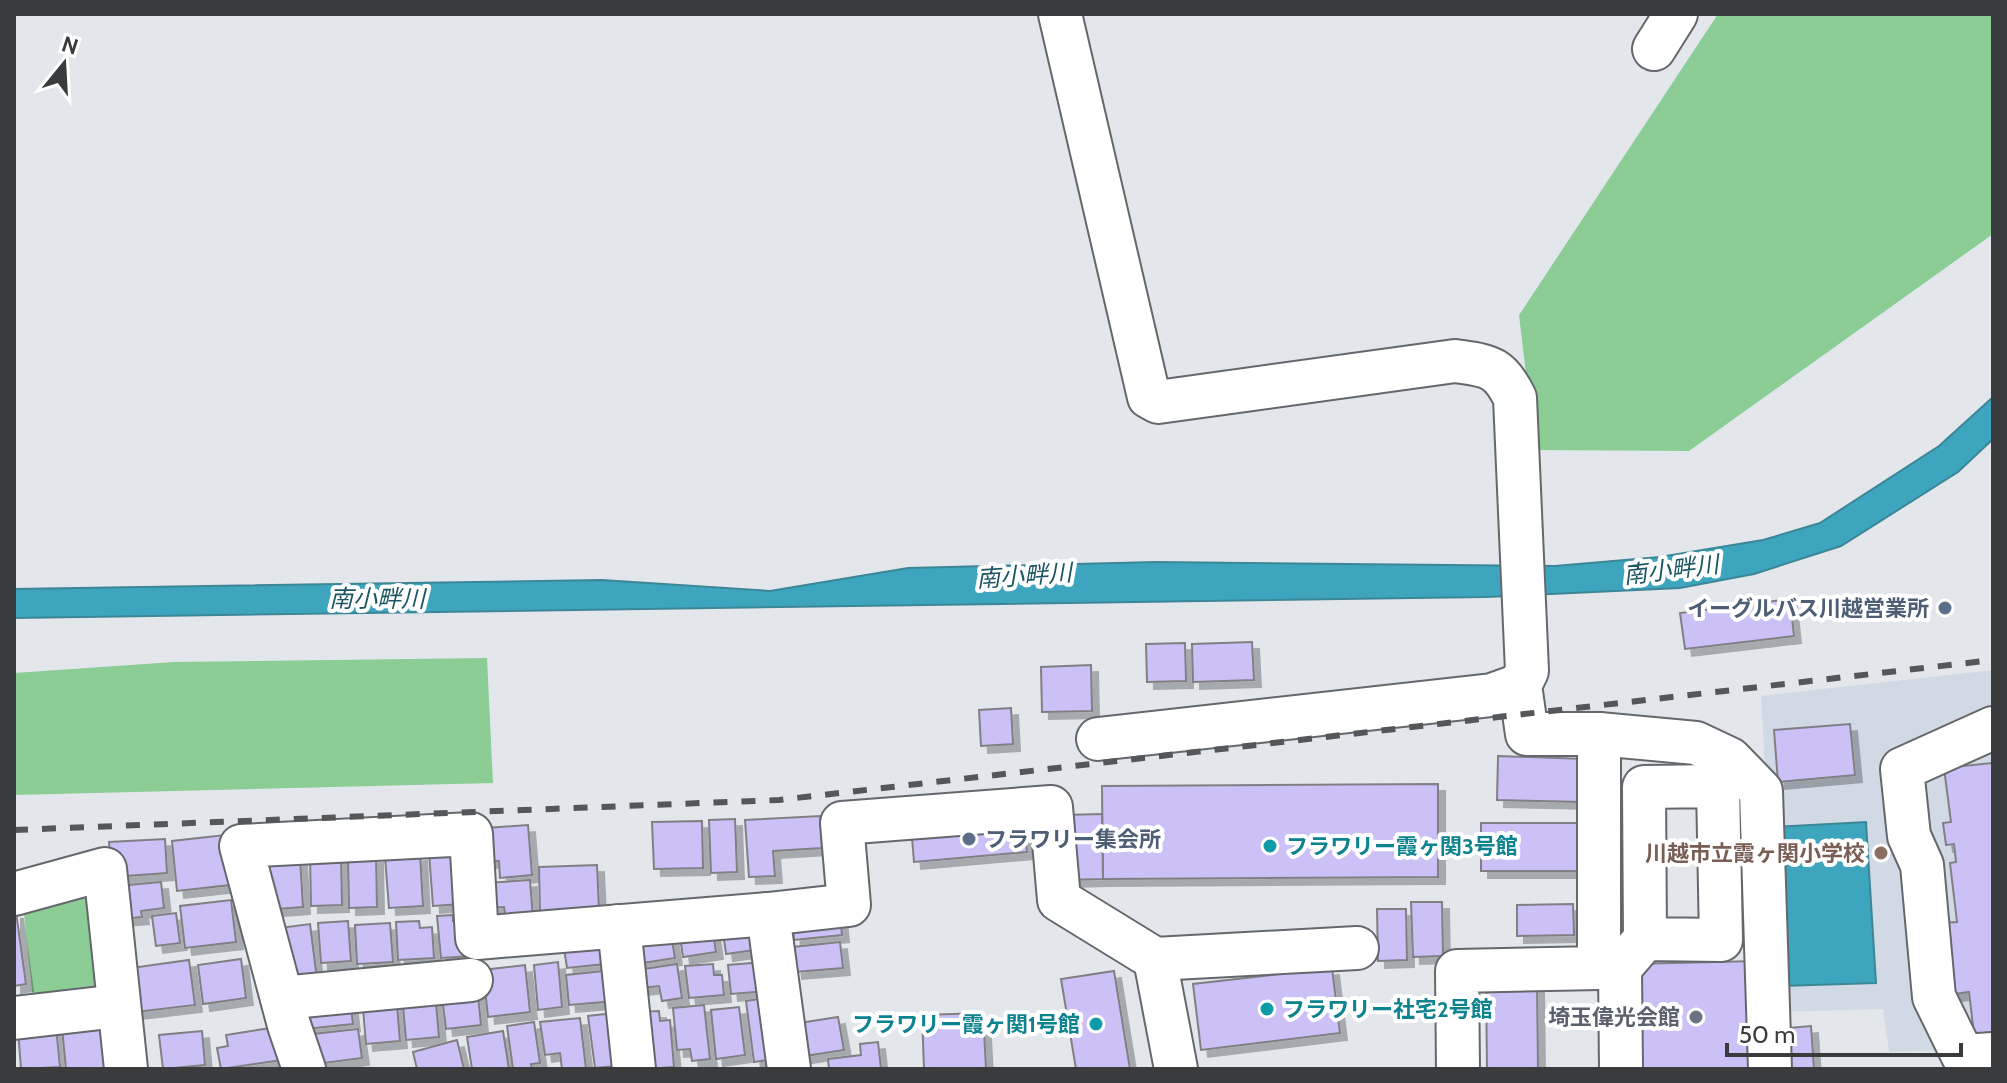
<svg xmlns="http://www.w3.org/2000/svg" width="2007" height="1083" font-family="Cabin,'Noto Sans JP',sans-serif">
	<defs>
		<filter id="shadow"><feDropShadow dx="7" dy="7" stdDeviation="0" flood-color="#0004"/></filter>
	</defs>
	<rect width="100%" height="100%" fill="#e3e7ec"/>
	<!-- built -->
	<path fill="#d1dae4" d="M1993,670V1065L1952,1050L1889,1052L1883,1009L1778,1012L1761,696Z"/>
	<!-- green -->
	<g fill="#8bcd95">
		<path d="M1718,14H1993V234L1689,451L1535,450L1519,315Z"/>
		<path d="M487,658L493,783L14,795V673L174,662Z"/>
		<path d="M96,884L108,1000L34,1010L23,904Z"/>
	</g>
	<!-- water -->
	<g fill="#3da6be" stroke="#3c8697" stroke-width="2">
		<path d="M1993,397V439L1958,472L1841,546L1754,574L1680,588L1486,597L14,618V589L602,580L770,591L908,568L1155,562L1555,566L1660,557L1763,540L1820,523L1939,446Z"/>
		<path d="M1866,822L1876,983L1781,986L1773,827Z"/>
	</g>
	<!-- building -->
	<g fill="#ccc1f7" stroke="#807f84" stroke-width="2" filter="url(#shadow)">
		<path d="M1790,599L1794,636L1685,649L1680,613Z"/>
		<path d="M1252,642L1254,680L1193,682L1192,644Z"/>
		<path d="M1185,643L1186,681L1147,682L1146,644Z"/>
		<path d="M1091,665L1092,711L1042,712L1041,667Z"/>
		<path d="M1011,708L1013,744L981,746L979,710Z"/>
		<path d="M1850,724L1855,775L1778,782L1774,730Z"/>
		<path d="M1498,756L1585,759L1584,802L1497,800Z"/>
		<path d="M1992,763L1993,1032L1974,1034L1969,992L1948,995L1942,923L1957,922L1950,863L1956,862L1954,844L1946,845L1943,823L1951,822L1944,768Z"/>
		<path d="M1438,784V877L1103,879L1102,786Z"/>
		<path d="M1102,814L1103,879L1064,880L1062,815Z"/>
		<path d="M820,816L822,848L773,851L775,876L749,877L745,820Z"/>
		<path d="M1023,816L1027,852L914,862L911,826Z"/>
		<path d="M735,819L737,872L711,873L709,820Z"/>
		<path d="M702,821L703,868L654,869L652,822Z"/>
		<rect x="1481" y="823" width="99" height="48"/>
		<path d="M528,825L532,875L500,878L499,861H489L486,828Z"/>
		<path d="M225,835L230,885L177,891L172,841Z"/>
		<path d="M165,839L167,873L112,877L109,842Z"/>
		<path d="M459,852L462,904L433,906L429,853Z"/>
		<path d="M420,854L423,906L389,908L385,857Z"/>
		<path d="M341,855L342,905L311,906L310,856Z"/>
		<path d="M376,856L377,907L349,908L348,857Z"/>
		<path d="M300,858L303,907L264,910L262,861Z"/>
		<path d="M597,865L599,910L540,912L539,867Z"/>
		<path d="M530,880L533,919L506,921L504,907L489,908L487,883Z"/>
		<path d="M161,882L164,908L141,911L142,917L121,919L117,886Z"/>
		<path d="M231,900L236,942L185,948L180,906Z"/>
		<path d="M1411,902H1442L1443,956L1413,957Z"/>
		<path d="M1573,904L1574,935L1517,936V905Z"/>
		<path d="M1377,909H1406L1407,960L1378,961Z"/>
		<path d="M14,912H16L26,984L14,986Z"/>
		<path d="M176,913L180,943L156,946L152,916Z"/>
		<path d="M840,914L842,935L794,940L792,919Z"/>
		<path d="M453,915V921L468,920L471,956L441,958L437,916Z"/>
		<path d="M348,921L351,961L321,963L318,923Z"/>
		<path d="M419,921L420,928L432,927L434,958L398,960L396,922Z"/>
		<path d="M751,922L755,950L726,954L722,925Z"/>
		<path d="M390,923L393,962L357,964L355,925Z"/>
		<path d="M310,924L317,979L286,983L279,928Z"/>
		<path d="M712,925L716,952L683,957L679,930Z"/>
		<path d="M670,928L675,958L636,964L632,935Z"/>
		<path d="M611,937L614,963L567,968L563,942Z"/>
		<path d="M840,942L843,968L795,972L793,947Z"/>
		<path d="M241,959L246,998L203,1004L198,965Z"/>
		<path d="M189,960L195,1005L136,1012L131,968Z"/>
		<path d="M1757,961L1759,1069H1634L1632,964Z"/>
		<path d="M558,962L562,1007L538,1010L534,965Z"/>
		<path d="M764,962L766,991L731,994L728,965Z"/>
		<path d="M677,964L682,998L662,1001L659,986L640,988L637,970Z"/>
		<path d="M713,964L714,975H722L724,995L689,998L685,966Z"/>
		<path d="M525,965L530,1012L488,1017L483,970Z"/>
		<path d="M1332,968L1340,1033L1201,1050L1193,984Z"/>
		<path d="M613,970L616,1001L569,1005L566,975Z"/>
		<path d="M1114,971L1130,1069H1076L1061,979Z"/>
		<path d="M1486,981H1537L1538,1069H1487Z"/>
		<path d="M477,986L481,1025L446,1029L441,989Z"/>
		<path d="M435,992L439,1037L406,1040L402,995Z"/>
		<path d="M396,994L400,1041L366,1044L362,997Z"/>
		<path d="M772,997L780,1058L754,1062L746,1001Z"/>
		<path d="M350,1000L353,1024L305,1029L303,1005Z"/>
		<path d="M704,1005L710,1059L692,1061L690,1049L677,1050L673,1008Z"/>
		<path d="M739,1007L745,1055L716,1059L711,1010Z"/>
		<path d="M659,1011L660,1021L670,1020L674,1067L645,1069L641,1012Z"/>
		<path d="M614,1013L626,1065L595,1068L588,1016Z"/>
		<path d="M983,1013L986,1068L924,1069L922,1015Z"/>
		<path d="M838,1017L844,1050L805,1056L799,1023Z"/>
		<path d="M580,1018L586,1069H562L560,1053L545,1055L540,1022Z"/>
		<path d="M534,1022L540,1063L531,1064L532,1069H513L507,1026Z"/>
		<path d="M102,1024L106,1069H66L62,1027Z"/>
		<path d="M1811,1026L1814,1069H1779L1777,1029Z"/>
		<path d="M56,1027L60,1067L21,1069L18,1030Z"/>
		<path d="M277,1027L282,1060L221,1069L217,1048L228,1046L226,1035Z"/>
		<path d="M358,1029L362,1058L316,1064L313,1034Z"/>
		<path d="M202,1031L205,1065L163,1069L159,1035Z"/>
		<path d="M503,1031L509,1069H472L467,1037Z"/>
		<path d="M457,1040L464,1069H417L413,1052Z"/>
		<path d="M878,1042L881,1069H829L828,1059L861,1055L860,1044Z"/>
	</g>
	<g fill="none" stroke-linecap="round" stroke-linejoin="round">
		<!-- minor casing -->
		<g stroke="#64686c" stroke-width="46">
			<g id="minor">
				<path d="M1060,14L1149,397L1158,402L1455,361C1488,366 1499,365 1515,398L1527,671L1520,685L1527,734H1599"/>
				<path d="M1654,49L1676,14"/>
				<path d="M1993,728L1902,769L1909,836L1922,865L1934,997L1963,1056L1993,1054"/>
				<path d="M1098,739L1492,695L1520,685"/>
				<path d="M14,894L105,869L126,1069"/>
				<path d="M619,926L634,1069"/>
				<path d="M1155,959L1357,948"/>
				<path d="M282,998L471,980"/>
				<path d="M14,1018L118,1006"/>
				<path d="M304,1069L289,1025L241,846L471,834L477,938L768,914"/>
				<path d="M789,1069L768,914L849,905L842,823L1051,807L1059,900L1155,959L1176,1069"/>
				<path d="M1458,1069L1457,971L1599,968V734L1696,743L1730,759L1761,791L1770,1069"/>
				<path d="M1621,1069L1620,968L1645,939L1644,787L1718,786L1721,940L1645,939"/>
			</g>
		</g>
		<!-- minor -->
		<use href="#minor" stroke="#fff" stroke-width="42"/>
		<!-- rail -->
		<path stroke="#545658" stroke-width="6" stroke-dasharray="14 14" stroke-linecap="butt" d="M14,830L779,800L1993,660"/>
	</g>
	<!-- markers -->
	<g fill="#5c6f8a" stroke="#fff" stroke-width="3">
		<circle cx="1945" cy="608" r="8"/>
		<circle cx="969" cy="839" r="8"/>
	</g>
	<g fill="#0f9aa8" stroke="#fff" stroke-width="3">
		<circle cx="1270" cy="846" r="8"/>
		<circle cx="1267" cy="1009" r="8"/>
		<circle cx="1096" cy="1024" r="8"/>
	</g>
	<circle fill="#8d6e63" stroke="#fff" stroke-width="3" cx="1881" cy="853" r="8"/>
	<circle fill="#6b7280" stroke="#fff" stroke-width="3" cx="1696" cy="1017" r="8"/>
	<g text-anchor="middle" stroke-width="8" stroke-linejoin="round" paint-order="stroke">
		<!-- service labels -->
		<g font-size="22" font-weight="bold" fill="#4e5e75" stroke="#fff" text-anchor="end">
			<text x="1929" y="616">イーグルバス川越営業所</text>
			<text x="985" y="847" text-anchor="start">フラワリー集会所</text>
		</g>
		<!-- culture labels -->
		<g font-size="22" font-weight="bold" fill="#0d838f" stroke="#fff" text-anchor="start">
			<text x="1286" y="854">フラワリー霞ヶ関3号館</text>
			<text x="1283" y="1017">フラワリー社宅2号館</text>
			<text x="1080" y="1032" text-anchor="end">フラワリー霞ヶ関1号館</text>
		</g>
		<!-- education labels -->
		<g font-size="22" font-weight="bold" fill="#785e54" stroke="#fff" text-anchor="end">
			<text x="1865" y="861">川越市立霞ヶ関小学校</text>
		</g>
		<!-- worship labels -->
		<g font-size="22" font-weight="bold" fill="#5b616d" stroke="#fff" text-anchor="end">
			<text x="1680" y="1025">埼玉偉光会館</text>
		</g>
		<!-- water labels -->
		<g font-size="24" font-style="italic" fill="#1b5562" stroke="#fff">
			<text transform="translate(1671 570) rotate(-7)" y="8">南小畔川</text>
			<text transform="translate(1024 576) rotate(-4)" y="8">南小畔川</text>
			<text x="377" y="607">南小畔川</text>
		</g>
	</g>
	<!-- border -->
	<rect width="2007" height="1083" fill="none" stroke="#393b3c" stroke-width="32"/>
	<!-- north arrow -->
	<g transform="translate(64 64) rotate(18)" stroke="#ffffff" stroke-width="6" paint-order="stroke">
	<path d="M0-6L14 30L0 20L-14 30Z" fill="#393b3c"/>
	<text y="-12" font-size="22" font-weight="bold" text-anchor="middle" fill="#393b3c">N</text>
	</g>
	<!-- scale -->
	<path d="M1727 1043v12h234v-12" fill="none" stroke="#393b3c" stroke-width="4"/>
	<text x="1739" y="1043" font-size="24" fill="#393b3c" stroke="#ffffff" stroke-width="6" paint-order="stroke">50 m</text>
</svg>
